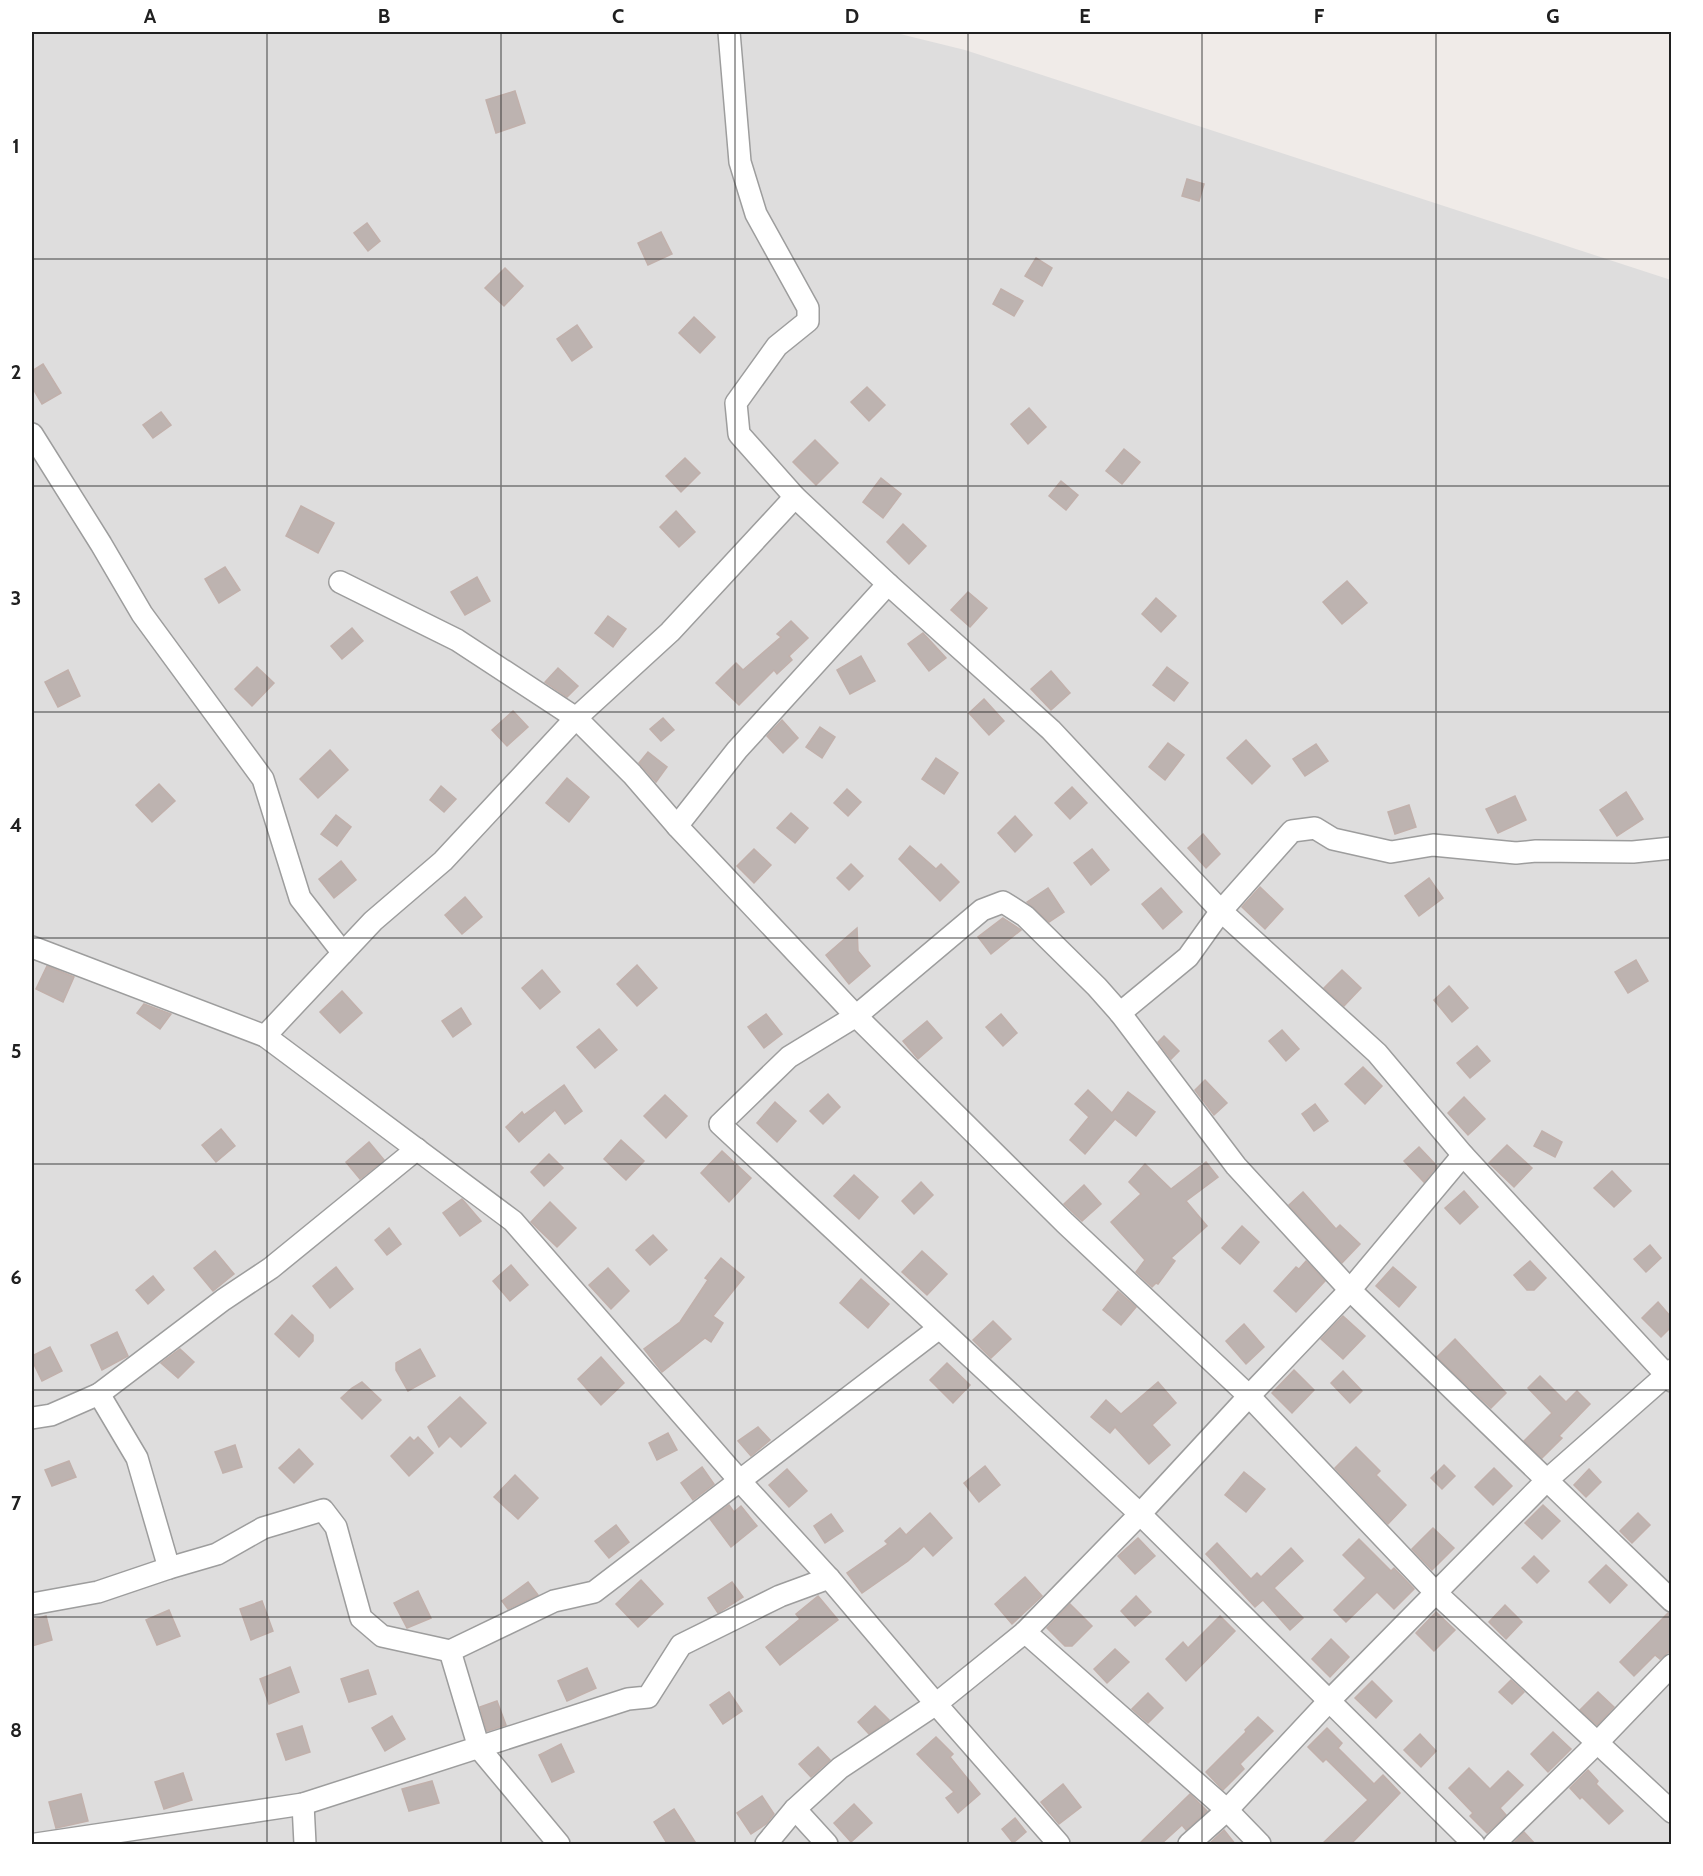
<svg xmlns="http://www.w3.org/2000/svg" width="1703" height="1876" font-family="Cabin,sans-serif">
	<rect width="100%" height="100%" fill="#f0ebe8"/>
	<!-- residential -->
	<path fill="#dedddd" d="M32,32H892L965,50L1671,280V1844H32Z"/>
	<!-- building -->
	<g fill="#bdb3b0" stroke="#c1b0ab" stroke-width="1.5">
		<path d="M515,91L525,123L496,133L486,100Z"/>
		<path d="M1187,179L1204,184L1199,201L1182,196Z"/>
		<path d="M367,223L380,241L368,251L354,233Z"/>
		<path d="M661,232L672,254L648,265L638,243Z"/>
		<path d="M1036,258L1052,268L1042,286L1025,276Z"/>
		<path d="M505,268L523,286L504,306L485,288Z"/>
		<path d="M1001,289L1023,301L1014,316L993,304Z"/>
		<path d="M694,317L715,337L700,353L679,333Z"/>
		<path d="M577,325L592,347L572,361L557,339Z"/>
		<path d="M43,364L61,393L42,404L32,387V371Z"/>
		<path d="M867,387L885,405L869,421L851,402Z"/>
		<path d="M1029,408L1046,427L1028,444L1011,424Z"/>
		<path d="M161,412L171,425L153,438L143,425Z"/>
		<path d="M815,440L838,463L816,485L793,462Z"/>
		<path d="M1124,449L1140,462L1122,484L1106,471Z"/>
		<path d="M685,458L700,473L681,492L666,476Z"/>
		<path d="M881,478L901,494L883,518L863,502Z"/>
		<path d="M1061,481L1078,495L1066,510L1049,496Z"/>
		<path d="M301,506L334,523L318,553L286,536Z"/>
		<path d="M676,511L695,532L679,547L660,527Z"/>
		<path d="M903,524L926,546L909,564L887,542Z"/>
		<path d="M225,567L240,590L219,603L205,579Z"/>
		<path d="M477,577L490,601L465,615L451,592Z"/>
		<path d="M1347,581L1367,603L1342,624L1323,602Z"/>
		<path d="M968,592L987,608L970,627L951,610Z"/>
		<path d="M1156,598L1176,616L1161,632L1142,614Z"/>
		<path d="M608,616L626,629L613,647L595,633Z"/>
		<path d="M791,621L808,638L789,656L792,660L777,674L774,670L739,705L716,683L736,663L743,670L781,637L777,634Z"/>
		<path d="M352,628L363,641L342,659L331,646Z"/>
		<path d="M923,633L946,658L929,671L908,644Z"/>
		<path d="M861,656L875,681L850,694L837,670Z"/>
		<path d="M257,667L274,683L252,706L235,689Z"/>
		<path d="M1167,667L1188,683L1174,701L1153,685Z"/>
		<path d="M558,668L578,686L567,697L545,682Z"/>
		<path d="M68,670L80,696L58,707L45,682Z"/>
		<path d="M1051,671L1070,693L1051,710L1031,689Z"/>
		<path d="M984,699L1004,721L989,735L969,713Z"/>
		<path d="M513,711L528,727L507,746L492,730Z"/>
		<path d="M663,718L674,730L661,741L650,729Z"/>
		<path d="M782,720L798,738L783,753L767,736Z"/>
		<path d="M820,727L835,737L822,758L806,747Z"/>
		<path d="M1246,740L1270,766L1252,784L1227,758Z"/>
		<path d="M1168,743L1184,755L1165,780L1149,767Z"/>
		<path d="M1316,744L1328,761L1305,776L1293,759Z"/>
		<path d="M330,750L348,770L318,798L300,779Z"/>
		<path d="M648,752L667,767L656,782L639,763Z"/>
		<path d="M936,758L958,773L944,794L922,779Z"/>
		<path d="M567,778L589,797L569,822L546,803Z"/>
		<path d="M159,784L175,801L152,822L136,805Z"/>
		<path d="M441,786L456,799L444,812L430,800Z"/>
		<path d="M1072,787L1087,803L1070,819L1055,803Z"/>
		<path d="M847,789L861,802L848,816L834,803Z"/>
		<path d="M1626,792L1643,819L1617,836L1600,810Z"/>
		<path d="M1515,796L1526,820L1498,833L1486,809Z"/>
		<path d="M1409,805L1416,827L1395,834L1388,812Z"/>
		<path d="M791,813L808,828L795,843L777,828Z"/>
		<path d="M336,815L351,827L337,846L321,834Z"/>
		<path d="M1015,816L1032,835L1015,852L998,833Z"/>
		<path d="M1203,834L1220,854L1206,868L1188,848Z"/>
		<path d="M910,846L936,869L941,864L959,882L940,901L899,859Z"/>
		<path d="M754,849L771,865L754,883L737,866Z"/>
		<path d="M1092,849L1109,870L1091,885L1074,863Z"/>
		<path d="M341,861L356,880L334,898L319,879Z"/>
		<path d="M851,864L863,876L849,890L837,878Z"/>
		<path d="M1429,878L1443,898L1419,916L1405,896Z"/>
		<path d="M1260,887L1283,909L1265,929L1242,907Z"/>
		<path d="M1048,888L1064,912L1049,922L1027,902Z"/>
		<path d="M1161,888L1182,912L1163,929L1142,904Z"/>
		<path d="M465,897L482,917L462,934L445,915Z"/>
		<path d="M1003,918L1021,930L991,954L978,937Z"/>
		<path d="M857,928L858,951L870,966L849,984L826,955Z"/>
		<path d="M1636,960L1648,981L1628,993L1615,972Z"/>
		<path d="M637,965L657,988L637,1006L617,984Z"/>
		<path d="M47,966L74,977L63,1002L36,989Z"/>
		<path d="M542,970L560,992L540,1009L522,988Z"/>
		<path d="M1342,970L1361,988L1344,1006L1324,988Z"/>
		<path d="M1449,986L1468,1008L1452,1022L1434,1000Z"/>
		<path d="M342,991L362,1013L340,1033L320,1012Z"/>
		<path d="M144,1004L171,1014L160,1029L137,1013Z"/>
		<path d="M461,1008L471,1024L453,1037L442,1021Z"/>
		<path d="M766,1014L782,1034L764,1048L748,1027Z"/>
		<path d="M1001,1014L1017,1033L1003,1046L986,1027Z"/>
		<path d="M927,1021L942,1038L918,1059L903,1041Z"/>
		<path d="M599,1029L617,1050L595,1068L577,1047Z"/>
		<path d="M1282,1030L1299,1049L1286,1061L1269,1041Z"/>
		<path d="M1164,1036L1179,1051L1171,1059L1158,1042Z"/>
		<path d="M1477,1046L1490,1061L1470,1078L1457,1063Z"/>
		<path d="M1363,1067L1382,1086L1365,1104L1345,1084Z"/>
		<path d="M1205,1080L1227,1103L1214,1115L1195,1090Z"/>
		<path d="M564,1085L582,1111L565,1124L555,1110L519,1142L506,1127L522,1112L524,1115Z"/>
		<path d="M1088,1090L1112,1113L1128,1092L1155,1112L1136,1136L1115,1119L1085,1154L1070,1140L1089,1117L1075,1104Z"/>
		<path d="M828,1094L840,1107L823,1124L810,1111Z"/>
		<path d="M665,1095L687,1116L666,1138L644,1116Z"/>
		<path d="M1464,1097L1485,1119L1468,1135L1448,1113Z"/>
		<path d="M775,1102L796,1121L777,1142L757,1123Z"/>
		<path d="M1315,1104L1328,1121L1314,1131L1302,1114Z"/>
		<path d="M221,1129L235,1146L216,1162L202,1145Z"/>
		<path d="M1542,1131L1562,1142L1555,1157L1534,1146Z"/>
		<path d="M621,1140L644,1161L626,1180L604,1159Z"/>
		<path d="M369,1142L384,1160L360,1179L346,1162Z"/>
		<path d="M1507,1145L1532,1168L1514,1187L1489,1163Z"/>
		<path d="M1419,1147L1437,1166L1424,1182L1404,1161Z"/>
		<path d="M722,1151L751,1178L729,1202L701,1173Z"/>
		<path d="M549,1154L563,1168L544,1186L531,1172Z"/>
		<path d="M1206,1162L1218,1177L1186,1201L1207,1226L1171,1258L1175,1261L1158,1284L1156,1283L1152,1287L1136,1272L1145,1260L1111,1222L1141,1194L1129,1182L1145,1164L1171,1189Z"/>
		<path d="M1612,1171L1631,1191L1614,1207L1594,1188Z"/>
		<path d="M854,1175L878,1197L859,1219L834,1196Z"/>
		<path d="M921,1182L933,1195L914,1214L902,1201Z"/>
		<path d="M1084,1185L1101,1204L1082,1221L1064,1204Z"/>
		<path d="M1464,1191L1478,1207L1460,1224L1445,1208Z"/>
		<path d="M1303,1192L1336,1229L1340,1225L1360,1244L1342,1263L1289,1205Z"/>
		<path d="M462,1199L481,1221L460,1236L443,1213Z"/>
		<path d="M550,1202L576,1228L557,1247L531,1222Z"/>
		<path d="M1242,1226L1259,1242L1240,1264L1222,1248Z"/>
		<path d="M389,1228L401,1244L387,1255L375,1240Z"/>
		<path d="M653,1235L667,1250L650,1265L636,1250Z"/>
		<path d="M1650,1245L1661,1258L1646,1272L1634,1259Z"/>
		<path d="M215,1251L234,1274L213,1291L194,1268Z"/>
		<path d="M922,1251L947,1274L927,1295L902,1272Z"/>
		<path d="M721,1258L744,1277L713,1316L723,1323L711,1342L705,1338L662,1372L644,1349L680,1322L708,1280L705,1278Z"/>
		<path d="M1306,1261L1325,1281L1296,1312L1274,1291L1296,1267L1299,1269Z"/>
		<path d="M1530,1261L1546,1278L1534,1290H1527L1514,1275Z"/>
		<path d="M511,1265L528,1285L510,1301L493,1281Z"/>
		<path d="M336,1267L353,1289L330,1308L313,1286Z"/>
		<path d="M1393,1267L1416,1287L1399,1307L1376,1286Z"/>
		<path d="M608,1268L629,1291L611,1309L589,1285Z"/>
		<path d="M153,1276L164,1290L148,1304L136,1290Z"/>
		<path d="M861,1279L889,1304L868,1328L840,1303Z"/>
		<path d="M1118,1291L1136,1307L1121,1325L1103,1310Z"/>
		<path d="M1658,1302L1671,1317V1327L1661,1337L1642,1318Z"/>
		<path d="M292,1315L313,1335V1341L299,1357L275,1334Z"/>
		<path d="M1343,1316L1365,1336L1343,1359L1321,1339Z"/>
		<path d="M993,1321L1011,1339L991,1358L973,1340Z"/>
		<path d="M1244,1324L1264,1347L1246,1364L1226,1341Z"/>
		<path d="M117,1332L128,1356L102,1370L91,1345Z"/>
		<path d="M1455,1339L1506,1393L1491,1408L1437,1357Z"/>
		<path d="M50,1347L62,1371L42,1381L32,1360V1356Z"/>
		<path d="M180,1349L194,1362L178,1378L161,1363Z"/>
		<path d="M420,1349L435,1376L408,1391L396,1370V1363Z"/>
		<path d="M601,1357L624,1383L601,1405L578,1379Z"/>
		<path d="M947,1363L970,1385L953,1403L930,1380Z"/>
		<path d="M1294,1370L1314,1390L1292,1413L1272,1393Z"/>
		<path d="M1343,1371L1362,1391L1350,1403L1331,1383Z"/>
		<path d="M1540,1376L1566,1402L1577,1391L1590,1404L1559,1436L1562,1438L1542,1458L1524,1441L1552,1413L1528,1388Z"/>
		<path d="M362,1382L381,1400L362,1419L341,1398L352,1388Z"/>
		<path d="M1158,1382L1176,1403L1152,1425L1170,1445L1149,1464L1115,1427L1110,1433L1091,1417L1106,1400L1121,1414Z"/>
		<path d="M460,1397L486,1423L461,1447L450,1436L439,1447L428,1427Z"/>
		<path d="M758,1427L770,1440L751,1456L738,1441Z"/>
		<path d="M668,1433L677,1450L657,1460L649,1443Z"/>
		<path d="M410,1437L414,1441L418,1437L433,1453L409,1476L391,1456Z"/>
		<path d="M235,1445L242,1467L223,1473L215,1452Z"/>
		<path d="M1356,1447L1380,1471L1376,1475L1406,1505L1388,1524L1335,1468Z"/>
		<path d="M299,1449L313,1464L294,1483L279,1468Z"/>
		<path d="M69,1461L76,1477L52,1486L45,1470Z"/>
		<path d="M1444,1465L1455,1476L1442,1489L1431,1478Z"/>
		<path d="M985,1466L1000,1485L979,1502L964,1483Z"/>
		<path d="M702,1467L714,1484L693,1500L681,1483Z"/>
		<path d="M1494,1468L1512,1486L1493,1505L1475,1487Z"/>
		<path d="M787,1469L807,1491L789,1507L769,1485Z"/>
		<path d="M1589,1469L1601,1482L1586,1497L1574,1485Z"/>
		<path d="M1244,1472L1265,1489L1246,1512L1225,1495Z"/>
		<path d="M515,1475L538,1498L518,1519L494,1497Z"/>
		<path d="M729,1505L734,1512L741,1506L757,1526L731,1547L710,1519Z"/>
		<path d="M1543,1505L1560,1521L1542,1539L1525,1523Z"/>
		<path d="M930,1513L952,1538L933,1556L924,1546L908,1561L862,1593L847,1573L888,1544L885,1541L900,1528L906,1535Z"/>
		<path d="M1638,1513L1650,1525L1632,1543L1620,1531Z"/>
		<path d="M831,1514L843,1531L825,1543L814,1526Z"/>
		<path d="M616,1525L629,1542L609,1558L595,1541Z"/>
		<path d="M1433,1528L1454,1548L1432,1570L1412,1549Z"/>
		<path d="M1138,1538L1155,1556L1135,1574L1118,1556Z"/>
		<path d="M1359,1539L1391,1571L1394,1568L1414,1589L1394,1609L1377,1592L1346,1622L1334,1610L1366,1578L1343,1555Z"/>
		<path d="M1217,1543L1251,1579L1257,1573L1261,1577L1291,1548L1303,1561L1274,1588L1303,1618L1290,1630L1263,1600L1255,1607L1206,1554Z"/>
		<path d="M1534,1556L1549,1571L1537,1583L1522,1568Z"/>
		<path d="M1606,1565L1627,1585L1610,1603L1589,1582Z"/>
		<path d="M1025,1577L1042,1596L1012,1624L995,1604Z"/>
		<path d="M641,1580L663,1604L638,1627L616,1604Z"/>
		<path d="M528,1582L538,1595L508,1609L502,1601Z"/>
		<path d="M732,1582L743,1597L718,1613L708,1598Z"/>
		<path d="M418,1591L431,1618L407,1628L394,1603Z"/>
		<path d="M818,1596L838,1620L780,1665L766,1647L800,1619L796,1614Z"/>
		<path d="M1136,1596L1151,1612L1135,1626L1121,1611Z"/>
		<path d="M262,1601L273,1631L251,1640L240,1609Z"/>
		<path d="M1070,1604L1092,1626L1072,1646H1065L1047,1628Z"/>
		<path d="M1505,1605L1522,1622L1506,1639L1489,1622Z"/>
		<path d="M169,1610L180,1636L157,1645L146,1620Z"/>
		<path d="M1436,1612L1455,1630L1434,1651L1416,1633Z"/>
		<path d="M1668,1613H1671V1650L1660,1659L1655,1655L1634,1676L1620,1662Z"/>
		<path d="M46,1616L52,1640L32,1646V1620Z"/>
		<path d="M1220,1616L1235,1631L1186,1681L1166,1659L1183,1642L1188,1648Z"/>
		<path d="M1331,1639L1349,1657L1330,1677L1312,1659Z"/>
		<path d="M1115,1649L1129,1662L1107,1683L1094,1669Z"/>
		<path d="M290,1667L299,1692L269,1704L260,1679Z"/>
		<path d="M587,1668L596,1688L567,1701L558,1681Z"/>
		<path d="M368,1670L376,1694L349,1702L341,1679Z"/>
		<path d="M1511,1680L1524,1692L1512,1704L1499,1692Z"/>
		<path d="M1372,1681L1392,1701L1376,1718L1355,1698Z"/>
		<path d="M729,1692L742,1711L723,1724L710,1705Z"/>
		<path d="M1598,1692L1614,1707L1597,1725L1580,1710Z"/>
		<path d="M1148,1693L1163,1708L1148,1723L1132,1709Z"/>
		<path d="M497,1701L506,1725L487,1731L480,1707Z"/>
		<path d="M875,1706L889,1720L869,1734L858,1722Z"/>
		<path d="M392,1716L405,1739L385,1751L372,1728Z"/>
		<path d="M1258,1717L1273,1731L1240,1764L1244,1769L1223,1790L1206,1772L1246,1732L1245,1730Z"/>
		<path d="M302,1726L310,1752L286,1760L277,1734Z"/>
		<path d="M1327,1728L1342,1743L1338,1748L1374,1784L1383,1775L1400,1793L1350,1845H1321L1368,1800L1326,1759L1323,1762L1308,1747Z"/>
		<path d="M1553,1732L1571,1749L1548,1772L1531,1754Z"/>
		<path d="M1420,1734L1436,1751L1421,1767L1404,1750Z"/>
		<path d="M936,1737L953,1754L950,1757L980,1794L958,1813L946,1798L954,1792L917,1754Z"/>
		<path d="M561,1744L574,1772L552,1782L539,1755Z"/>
		<path d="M818,1747L830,1760L811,1777L799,1764Z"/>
		<path d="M1469,1768L1490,1789L1508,1771L1523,1785L1500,1808L1506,1815L1487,1833L1470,1816L1473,1813L1449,1788Z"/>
		<path d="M1588,1770L1598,1781L1596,1784L1623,1811L1609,1824L1582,1797L1580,1799L1570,1788Z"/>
		<path d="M183,1773L192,1800L164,1809L155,1782Z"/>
		<path d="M432,1781L439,1803L409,1811L402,1789Z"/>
		<path d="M1063,1784L1081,1807L1059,1824L1041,1802Z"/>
		<path d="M81,1794L88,1821L56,1828L49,1802Z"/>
		<path d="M1190,1794L1207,1811L1186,1830L1182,1825L1160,1845H1138Z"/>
		<path d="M762,1796L774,1814L766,1824L751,1834L737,1813Z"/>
		<path d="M854,1804L872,1823L851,1842L834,1823Z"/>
		<path d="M674,1809L697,1845H668L654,1822Z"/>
		<path d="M1015,1818L1026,1832L1013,1843L1002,1829Z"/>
		<path d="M1224,1830L1236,1845H1208Z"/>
		<path d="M1524,1832L1536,1845H1512Z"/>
	</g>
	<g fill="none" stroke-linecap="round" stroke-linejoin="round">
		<!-- minor casing -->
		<g stroke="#9d9d9d" stroke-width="24">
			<g id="minor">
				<path d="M729,32L740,162L756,214L808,308V321L777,346L736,403L739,434L795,497L888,584L1051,730L1221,911L1377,1053L1463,1155L1672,1381"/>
				<path d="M32,434L101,544L142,614L263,779L300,898L343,953"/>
				<path d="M340,582L457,640L576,718L632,774L677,826L856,1016L1065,1223L1249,1396L1435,1592L1672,1812"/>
				<path d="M677,826L737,750L888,584"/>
				<path d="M32,947L265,1036L513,1221L740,1481L829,1578L936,1704L1059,1844"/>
				<path d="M1120,1013L1188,957L1221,911L1292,831L1315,828L1333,839L1391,852L1433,845L1516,853L1536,851L1633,852L1672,848"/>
				<path d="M265,1036L373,921L443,861L576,718L670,632L795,497"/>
				<path d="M99,1394L137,1458L169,1568"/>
				<path d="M32,1418L51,1415L99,1394L223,1300L271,1268L417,1149"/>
				<path d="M32,1604L98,1592L169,1568L217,1554L263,1528L323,1510L336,1527L361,1618L382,1636L450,1651L554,1601L594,1592L938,1329"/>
				<path d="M1025,1632L1227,1810L1260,1844"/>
				<path d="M450,1651L479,1748L559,1844"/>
				<path d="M303,1804L305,1844"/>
				<path d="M795,1809L827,1844"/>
				<path d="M36,1844L303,1804L628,1699L648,1697L681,1645L780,1596L829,1578"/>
				<path d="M766,1844L795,1809L840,1768L936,1704L1025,1632L1140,1514L1249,1396L1350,1290L1463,1155"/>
				<path d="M1189,1844L1227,1810L1329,1701L1547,1480L1672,1370"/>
				<path d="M1474,1844L1140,1514L720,1124L789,1057L856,1016L982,910L1003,902L1025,916L1097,987L1120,1013L1236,1166L1350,1290L1672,1601"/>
				<path d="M1494,1844L1597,1743L1672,1665"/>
			</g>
		</g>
		<!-- minor -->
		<use href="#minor" stroke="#fff" stroke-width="21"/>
	</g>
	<!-- grid -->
	<path fill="none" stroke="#202020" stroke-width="1.5" stroke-opacity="0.55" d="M267,32V1844M501,32V1844M735,32V1844M968,32V1844M1202,32V1844M1436,32V1844M32,259H1672M32,486H1672M32,712H1672M32,938H1672M32,1164H1672M32,1390H1672M32,1617H1672"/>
	<!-- border -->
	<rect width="1703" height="1876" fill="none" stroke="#ffffff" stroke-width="66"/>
	<rect x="33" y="33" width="1637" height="1810" fill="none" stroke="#202020" stroke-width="2"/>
	<g font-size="20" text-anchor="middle" font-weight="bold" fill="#202020">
		<text x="150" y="23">A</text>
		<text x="384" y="23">B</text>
		<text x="618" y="23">C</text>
		<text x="852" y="23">D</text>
		<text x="1085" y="23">E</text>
		<text x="1319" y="23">F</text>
		<text x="1553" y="23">G</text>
		<text x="16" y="153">1</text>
		<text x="16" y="379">2</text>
		<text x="16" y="605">3</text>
		<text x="16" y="832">4</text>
		<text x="16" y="1058">5</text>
		<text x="16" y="1284">6</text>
		<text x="16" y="1510">7</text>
		<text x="16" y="1737">8</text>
	</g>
</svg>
